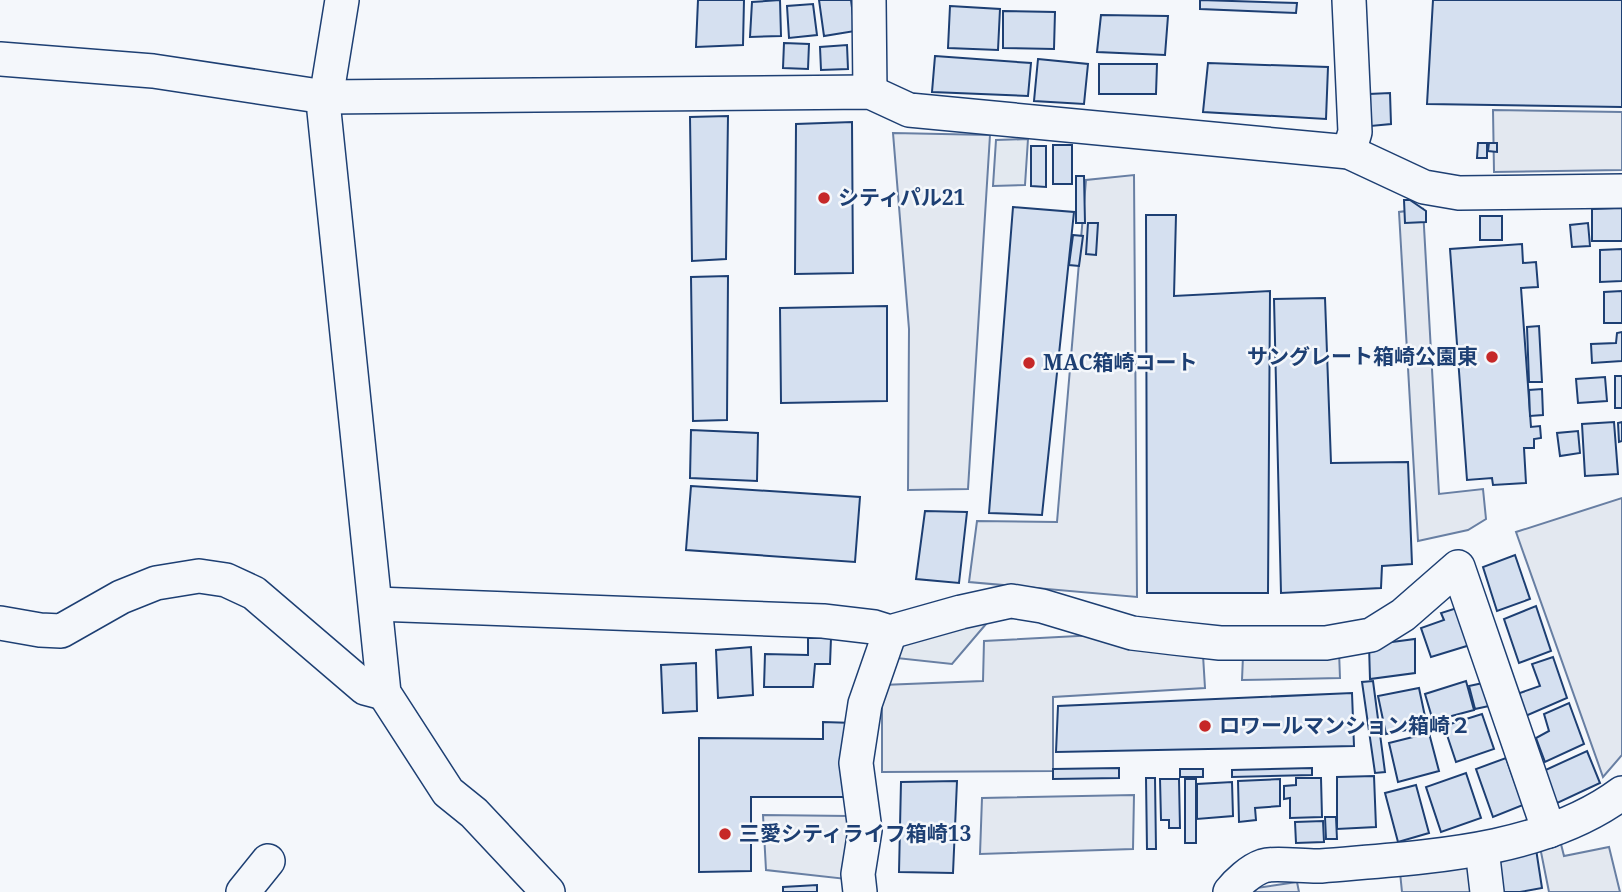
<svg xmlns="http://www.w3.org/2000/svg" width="1622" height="892" font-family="'Noto Serif','Noto Sans JP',serif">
	<rect width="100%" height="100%" fill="#f4f7fb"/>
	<!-- green -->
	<g fill="#e3e9f0" stroke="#687fa3" stroke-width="2">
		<path d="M1028,139L1025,185L993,186L996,140Z"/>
		<path d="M992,617L952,664L887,657L899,639Z"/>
	</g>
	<!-- parking -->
	<g fill="#e3e8f0" stroke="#687fa3" stroke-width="2">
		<path d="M1493,110L1622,112V170L1494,172Z"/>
		<path d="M893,133L990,135L968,489L908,490L909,329Z"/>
		<path d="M1134,175L1137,597L969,582L977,521L1057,522L1086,180Z"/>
		<path d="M1423,209L1439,494L1483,489L1486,519L1468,530L1418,541L1399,212Z"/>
		<path d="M1622,498V755L1603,777L1516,532Z"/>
		<path d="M1097,635L1203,655L1205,688L1053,697V771L882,772V685L983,681L984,641Z"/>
		<path d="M1339,651L1340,678L1242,680L1243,656Z"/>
		<path d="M1134,795L1133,849L980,854L982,798Z"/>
		<path d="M763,815L849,816L846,879L766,870Z"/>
		<path d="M1559,836L1564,856L1609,847L1620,892H1549L1539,842Z"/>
		<path d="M1468,861L1472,892H1402L1400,872Z"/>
		<path d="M1297,882L1299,892H1241L1243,890Z"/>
	</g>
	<!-- building -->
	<g fill="#d5e0f0" stroke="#1d3f73" stroke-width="2">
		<path d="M698,0H744L743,45L696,47Z"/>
		<path d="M780,0L781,36L750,37L752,2Z"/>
		<path d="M819,0H851L855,31L824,36Z"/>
		<path d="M1200,0L1297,3L1296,13L1200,9Z"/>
		<path d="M1433,0H1622V107L1427,104Z"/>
		<path d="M813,4L817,35L789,38L787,6Z"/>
		<path d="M950,6L1000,9L998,50L948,48Z"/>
		<path d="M1003,11L1055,12L1054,49L1003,48Z"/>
		<path d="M1101,15L1168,16L1165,55L1097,52Z"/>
		<path d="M784,43L809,44L808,69L783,68Z"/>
		<path d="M847,45L848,69L821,70L820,47Z"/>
		<path d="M935,56L1031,63L1028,96L932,92Z"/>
		<path d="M1038,59L1088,64L1084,104L1034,101Z"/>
		<path d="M1208,63L1328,67L1326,119L1203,112Z"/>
		<path d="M1099,64H1157L1156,94H1099Z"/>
		<path d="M1390,93L1391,124L1371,126L1369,94Z"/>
		<path d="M728,116L726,259L692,261L690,117Z"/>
		<path d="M852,122L853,273L795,274L796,124Z"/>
		<path d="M1478,143H1487V158H1477Z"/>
		<path d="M1489,143H1497V152L1488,151Z"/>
		<rect x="1053" y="145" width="19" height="39"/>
		<path d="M1031,146H1046V187L1031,186Z"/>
		<path d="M1076,176H1084L1085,223H1076Z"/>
		<path d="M1404,200H1410L1426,211V222L1405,223Z"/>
		<path d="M1013,207L1074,212L1042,515L989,513Z"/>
		<path d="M1622,208V241H1592V209Z"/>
		<path d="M1146,215H1176L1174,296L1270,291L1268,593H1147Z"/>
		<rect x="1480" y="216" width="22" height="24"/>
		<path d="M1088,223H1098L1096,255L1086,254Z"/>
		<path d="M1588,223L1590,246L1572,247L1570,225Z"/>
		<path d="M1073,235L1083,236L1079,266L1069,265Z"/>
		<path d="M1522,244L1523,263L1536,262L1538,287L1521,288L1531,427L1540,426L1541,438L1534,439V448H1524L1526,483L1493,485L1492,478L1467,480L1450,249Z"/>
		<path d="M1622,249V281L1600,282V250Z"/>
		<path d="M728,276L727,420L693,421L691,277Z"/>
		<path d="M1622,291V323H1604V292Z"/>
		<path d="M1325,298L1331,463L1408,462L1412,564L1382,566L1381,588L1281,593L1274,299Z"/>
		<path d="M887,306V401L781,403L780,308Z"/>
		<path d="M1539,326L1542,382H1529L1527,327Z"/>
		<path d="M1622,332V361L1592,363L1591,344L1616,343L1617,333Z"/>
		<rect x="1615" y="376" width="7" height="32"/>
		<path d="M1605,377L1607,401L1578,403L1576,379Z"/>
		<path d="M1542,389L1543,415L1530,416L1529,390Z"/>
		<path d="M1614,422L1618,474L1585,476L1582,424Z"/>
		<path d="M1622,422V441L1619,442L1618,423Z"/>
		<path d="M691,430L758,433L757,481L690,478Z"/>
		<path d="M1578,431L1580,453L1560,456L1557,433Z"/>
		<path d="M691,486L860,497L855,562L686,550Z"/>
		<path d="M925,511L967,512L959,583L916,579Z"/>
		<path d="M1515,555L1530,599L1497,611L1483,567Z"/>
		<path d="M1536,606L1551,651L1519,663L1504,619Z"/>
		<path d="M1457,608L1470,645L1431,657L1421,628L1444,620L1441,613Z"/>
		<path d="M808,638H831L830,664H815L813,687H764L765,654L808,655Z"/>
		<path d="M1415,639V673L1370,679L1369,645Z"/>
		<path d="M751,647L753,695L718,698L716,650Z"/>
		<path d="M1553,657L1567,698L1523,717L1514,695L1540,686L1532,664Z"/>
		<path d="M696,663L697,711L663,713L661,665Z"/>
		<path d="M1373,681L1385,772L1375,773L1362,682Z"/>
		<path d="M1466,681L1474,710L1433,721L1425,694Z"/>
		<path d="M1483,683L1489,706L1475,709L1469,686Z"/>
		<path d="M1419,688L1427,726L1386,734L1378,696Z"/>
		<path d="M1352,693L1354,746L1056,752L1058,706Z"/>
		<path d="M1569,703L1584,744L1545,762L1536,738L1549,731L1544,714Z"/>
		<path d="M1482,714L1494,749L1456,762L1444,726Z"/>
		<path d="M823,722L854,723L848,797H751V871L699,872V738L823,739Z"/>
		<path d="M1429,733L1439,771L1398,782L1389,743Z"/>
		<path d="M1587,751L1600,783L1553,805L1539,773Z"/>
		<path d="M1506,758L1523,805L1493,817L1476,769Z"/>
		<path d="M1119,768V778L1053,779V769Z"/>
		<path d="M1312,768V775L1232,777V770Z"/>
		<rect x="1180" y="769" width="23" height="8"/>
		<path d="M1466,773L1481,818L1441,832L1426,787Z"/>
		<path d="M1374,776L1376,827L1337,829V777Z"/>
		<path d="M1146,778H1155L1156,849H1147Z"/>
		<path d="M1296,778H1321L1322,817L1290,818V798L1284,799V786L1296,785Z"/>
		<path d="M1160,779H1179L1180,828H1169V820H1161Z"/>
		<rect x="1185" y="779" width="11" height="64"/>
		<path d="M1280,779V806L1255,808L1256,820L1239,822L1238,781Z"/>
		<path d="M957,781L953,873L899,872L901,782Z"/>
		<path d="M1232,782L1233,816L1197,819V784Z"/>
		<path d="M1416,785L1429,833L1398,842L1385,793Z"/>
		<path d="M1325,817H1336L1337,839H1326Z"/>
		<path d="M1323,821L1324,842L1296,843L1295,822Z"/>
		<path d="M1536,849L1542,888L1520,892H1501L1496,860Z"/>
		<path d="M817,885V892H783V887Z"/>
	</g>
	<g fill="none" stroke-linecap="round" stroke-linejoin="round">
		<!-- minor casing -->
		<g stroke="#1d3f73" stroke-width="36">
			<g id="minor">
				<path d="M342,0L324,111L384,693L448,792L474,813L548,892"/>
				<path d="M869,0L870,92"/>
				<path d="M1349,0L1355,132L1349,152"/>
				<path d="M0,59L153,71L325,97L870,92L909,110L1349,152L1424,187L1459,193L1622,191"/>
				<path d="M376,604L823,621L874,627L890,632L961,612L1011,601L1042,606L1132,633L1174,638L1220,643H1326L1371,635L1403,615L1458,567L1549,831"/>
				<path d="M0,623L40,630L61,631L121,597L156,583L199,576L226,580L254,593L365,688L384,693"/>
				<path d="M1482,849L1487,892"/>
				<path d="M243,892L268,861"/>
				<path d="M860,892L858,874L865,830L856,763L865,704L890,632"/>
				<path d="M1230,892C1237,883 1251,870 1263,866C1276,862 1306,867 1321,866C1420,857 1540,854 1622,793"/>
			</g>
		</g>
		<!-- minor -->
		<use href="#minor" stroke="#f4f7fb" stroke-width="33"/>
	</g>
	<!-- markers -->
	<g fill="#c62828" stroke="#f4f7fb" stroke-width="2.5">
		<circle cx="824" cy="198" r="7"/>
		<circle cx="1492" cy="357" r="7"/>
		<circle cx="1029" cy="363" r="7"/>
		<circle cx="1205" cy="726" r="7"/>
		<circle cx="725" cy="834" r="7"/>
	</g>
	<g text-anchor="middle" stroke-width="5" stroke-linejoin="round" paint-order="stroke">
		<!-- poi labels -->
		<g font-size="21" font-weight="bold" fill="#1d3f73" stroke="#f4f7fb" text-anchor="start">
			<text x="838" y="205">シティパル21</text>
			<text x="1478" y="364" text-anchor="end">サングレート箱崎公園東</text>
			<text x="1043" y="370">MAC箱崎コート</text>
			<text x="1219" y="733">ロワールマンション箱崎２</text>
			<text x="739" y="841">三愛シティライフ箱崎13</text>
		</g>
	</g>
</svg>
